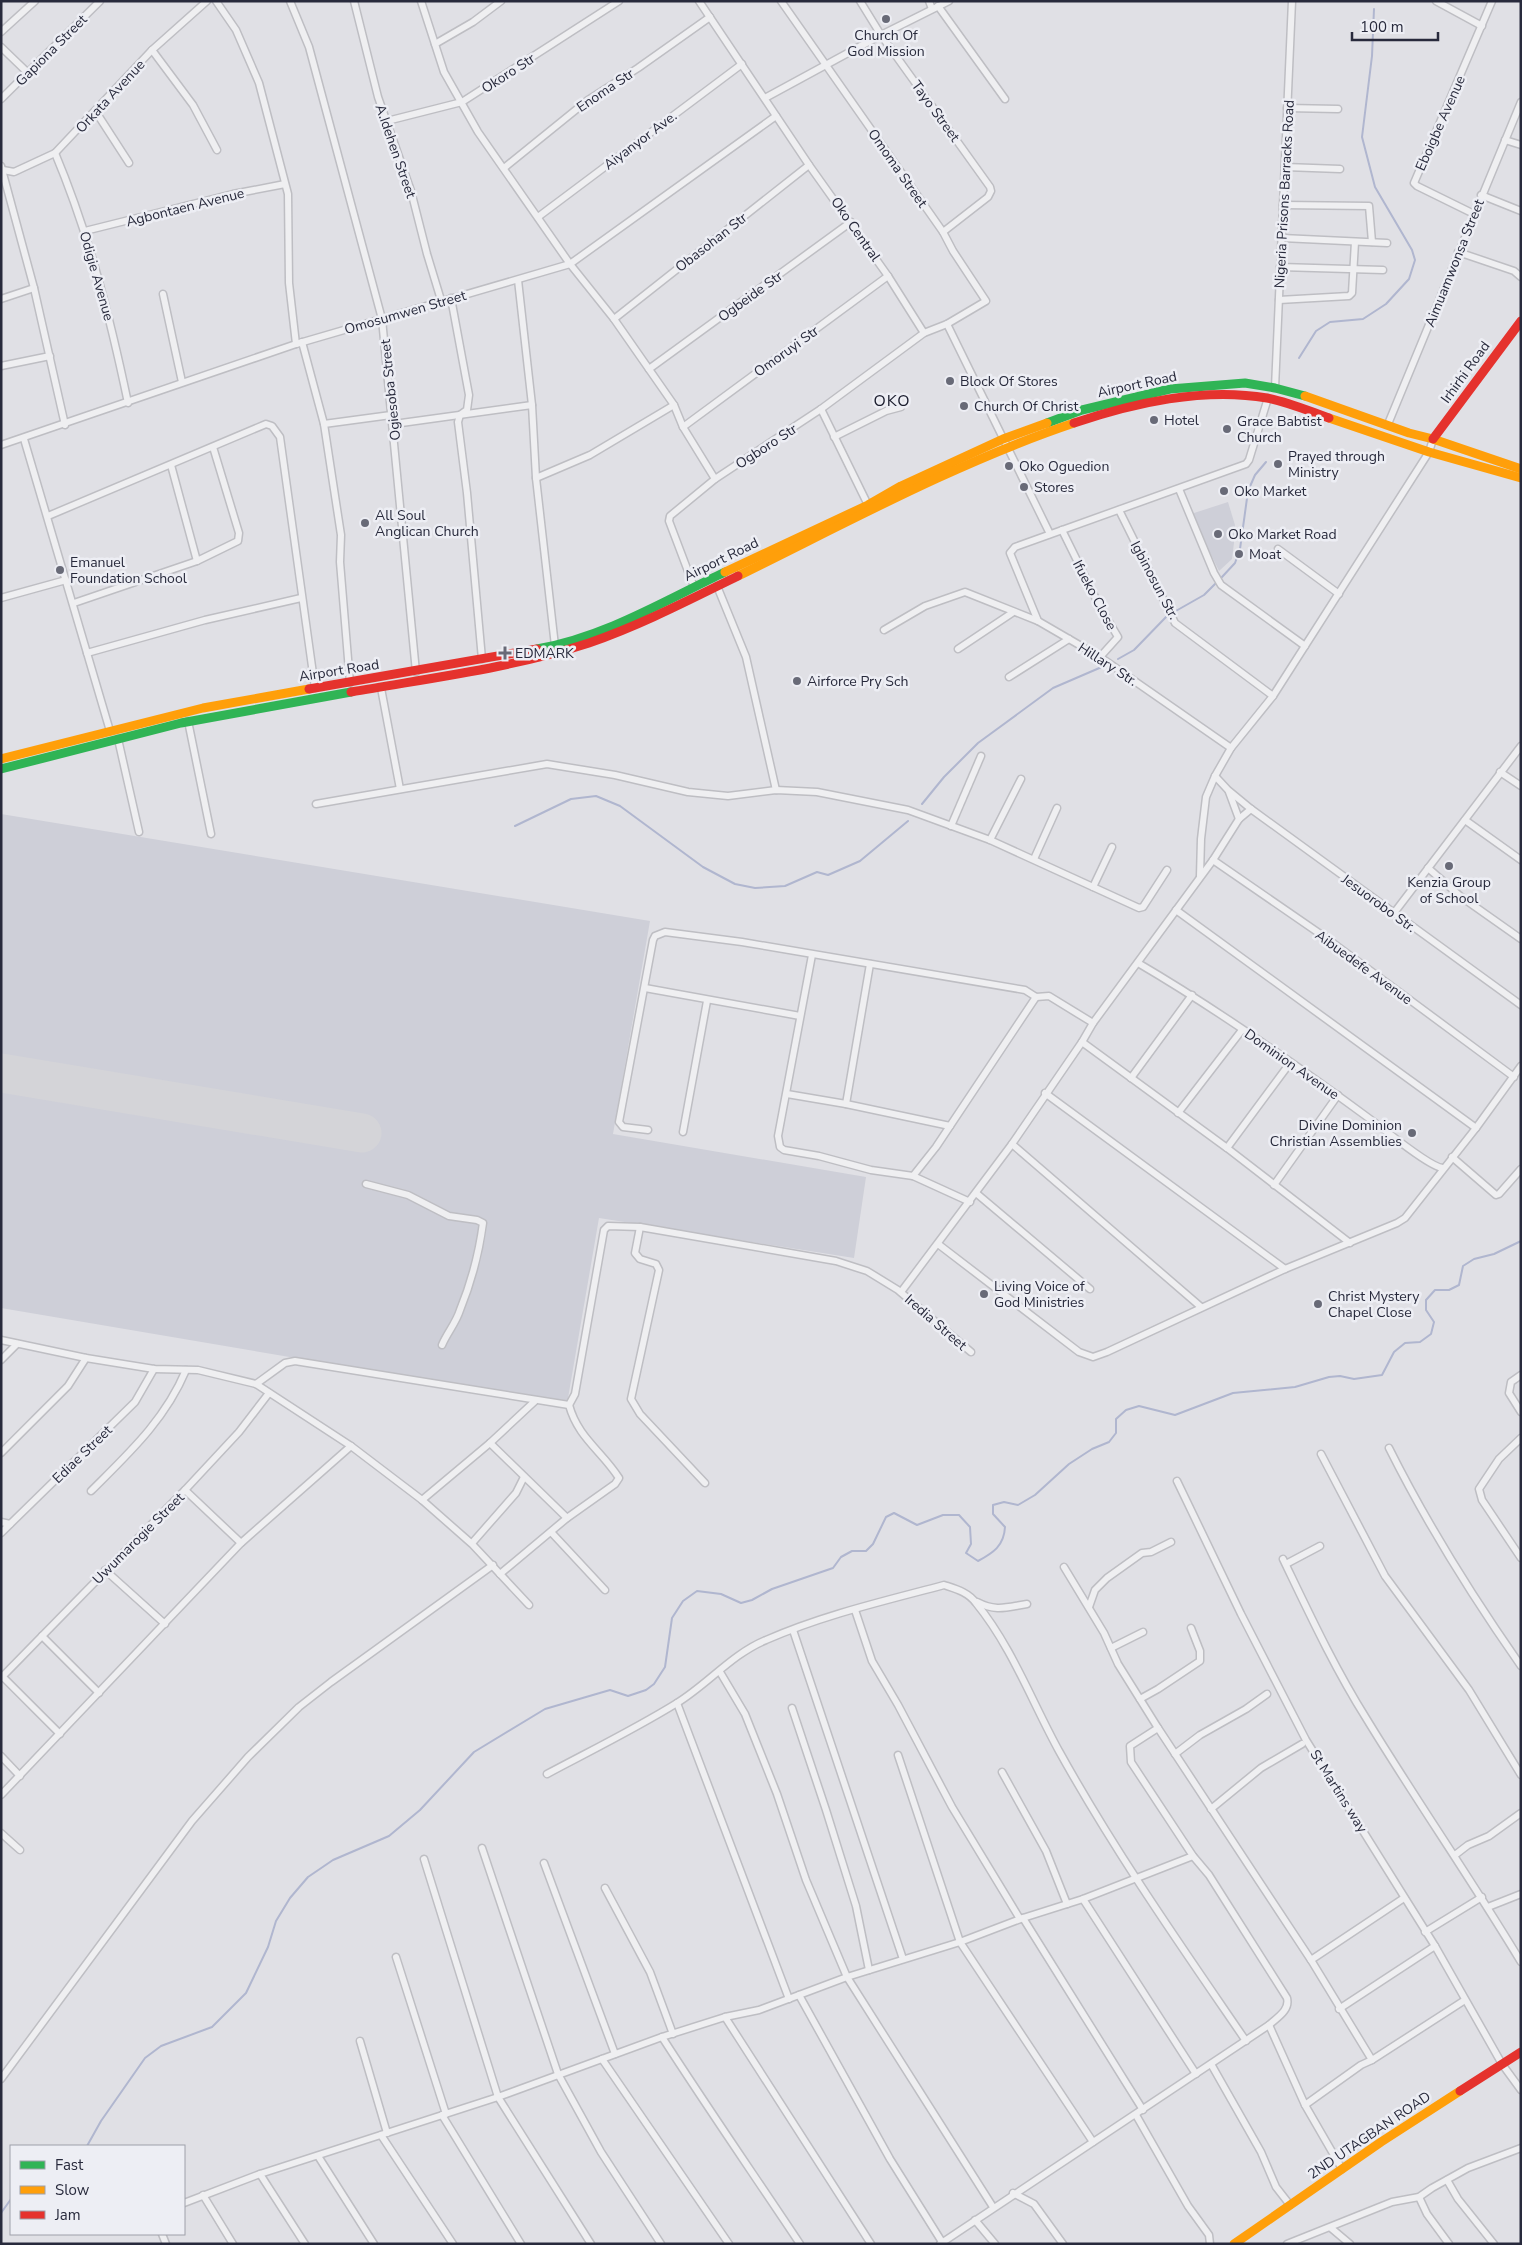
<svg xmlns="http://www.w3.org/2000/svg" width="1522" height="2245" font-family="'Nunito Sans',sans-serif">
	<rect width="100%" height="100%" fill="#e0e0e5"/>
	<!-- built -->
	<g fill="#cecfd8">
		<path d="M1228,502L1235,525L1234,543L1232,559L1219,571L1191,514Z"/>
		<path d="M1,814L650,921L613,1134L866,1177L854,1258L599,1218L567,1404L1,1308Z"/>
	</g>
	<g fill="none" stroke-linecap="round" stroke-linejoin="round">
		<!-- stream -->
		<g stroke="#b0b6cf" stroke-width="2">
			<path d="M1299,358L1316,331L1330,322L1363,319L1386,304L1409,279L1415,260L1412,250L1375,187L1362,137L1372,56L1374,9"/>
			<path d="M1222,577L1235,563L1240,549L1248,491L1255,475L1266,462"/>
			<path d="M1174,612L1204,595L1215,584"/>
			<path d="M1118,659L1134,650L1167,616"/>
			<path d="M922,804L944,777L978,743L1053,688L1104,666"/>
			<path d="M515,826L571,799L596,796L620,806L703,867L735,884L755,888L785,886L817,872L828,875L860,861L908,821"/>
			<path d="M87,2146L101,2121L145,2058L161,2046L212,2027L246,1993L268,1947L276,1921L290,1898L308,1877L333,1860L389,1836L420,1810L474,1752L545,1709L610,1690L628,1696L646,1690L654,1684L665,1667L672,1618L683,1601L697,1591L721,1594L741,1603L752,1600L772,1589L833,1568L841,1557L852,1551H866L873,1544L886,1517L894,1513L917,1525L943,1515H959L970,1527L971,1544L966,1553L978,1561C993,1553 1004,1546 1005,1527L993,1514V1505L1004,1502L1018,1505L1035,1495L1069,1464L1092,1449L1109,1442L1116,1433V1419L1126,1410L1139,1406L1175,1415L1233,1393L1295,1387L1329,1377L1340,1376L1354,1379L1382,1375L1394,1352L1405,1343L1420,1342L1431,1334L1434,1322L1426,1310V1300L1435,1290H1449L1459,1285L1463,1266L1474,1259L1494,1254L1521,1241"/>
			<path d="M1,2213L11,2199"/>
		</g>
		<!-- runway -->
		<path stroke="#d4d4d8" stroke-width="39" d="M1,1073L362,1133"/>
		<!-- street casing -->
		<g stroke="#bebec3" stroke-width="9">
			<g id="street">
				<path d="M216,1L236,30L259,83L288,194L289,283L296,344"/>
				<path d="M290,1L309,47L382,319L416,672"/>
				<path d="M354,1L378,97L411,191L427,254L441,300"/>
				<path d="M421,1L444,72L478,132L570,264L614,319L674,405L683,427L715,479"/>
				<path d="M699,1L809,165L888,276L924,333"/>
				<path d="M860,1L881,35L990,187L991,191L988,197L943,232"/>
				<path d="M929,1L932,9"/>
				<path d="M1436,1L1482,26"/>
				<path d="M938,6L1005,99"/>
				<path d="M1,32L35,1"/>
				<path d="M435,44L473,22L501,1"/>
				<path d="M1,47L28,73"/>
				<path d="M152,50L193,105L217,150"/>
				<path d="M765,98L881,35L949,1"/>
				<path d="M1,99L100,1"/>
				<path d="M1287,108L1338,109"/>
				<path d="M96,112L129,163"/>
				<path d="M387,121L462,102L619,1"/>
				<path d="M1505,140L1521,145"/>
				<path d="M55,153C89,234 110,317 128,403"/>
				<path d="M1,166L34,288L65,425"/>
				<path d="M1285,167L1340,169"/>
				<path d="M504,168L588,100L638,68L710,17"/>
				<path d="M3,170L14,172L55,153L152,50L207,1"/>
				<path d="M1481,195L1521,211"/>
				<path d="M1283,205L1369,206L1372,242"/>
				<path d="M1474,214L1417,186L1414,183L1492,1"/>
				<path d="M538,217L742,64"/>
				<path d="M85,231L233,194L285,184"/>
				<path d="M1282,238L1387,243"/>
				<path d="M1458,252L1514,271L1521,277"/>
				<path d="M1280,267L1383,270"/>
				<path d="M518,280L532,405L536,478L555,646"/>
				<path d="M163,294L182,382"/>
				<path d="M451,298L469,395L467,410L460,415L458,422L467,493L482,659"/>
				<path d="M1,299L34,288"/>
				<path d="M1279,300L1349,296L1352,293L1355,242"/>
				<path d="M614,319L809,165"/>
				<path d="M947,324L1050,534"/>
				<path d="M302,342L324,424L341,535L340,562L350,683"/>
				<path d="M1,366L50,356"/>
				<path d="M649,369L851,222"/>
				<path d="M1275,388L1292,1"/>
				<path d="M821,409L868,505"/>
				<path d="M324,424L391,415"/>
				<path d="M394,424L532,405"/>
				<path d="M1388,424L1521,102"/>
				<path d="M683,427L888,276"/>
				<path d="M834,437L886,411L901,407"/>
				<path d="M24,439L110,731"/>
				<path d="M1,445L296,344L570,264L776,116"/>
				<path d="M171,465L197,561"/>
				<path d="M536,478L590,455L674,405"/>
				<path d="M1179,489L1214,573L1221,585L1305,646"/>
				<path d="M1119,510L1175,623L1273,696"/>
				<path d="M48,516L266,424L272,426L280,437L315,688"/>
				<path d="M1062,530L1099,605L1118,637L1100,657"/>
				<path d="M1278,549L1339,594"/>
				<path d="M717,586L746,657L776,790"/>
				<path d="M694,587L669,521L670,516L715,479L821,409L924,333L947,324L986,301L953,251L943,232L781,1"/>
				<path d="M1,598L66,580"/>
				<path d="M74,603L197,561L238,541L239,533L213,447"/>
				<path d="M884,630L925,606L965,592L1038,621"/>
				<path d="M958,649L1012,613"/>
				<path d="M87,653L205,620L301,598"/>
				<path d="M1009,677L1069,639"/>
				<path d="M381,688L400,789"/>
				<path d="M188,721L211,834"/>
				<path d="M118,739L139,832"/>
				<path d="M1231,748L1100,657L1038,621L1010,553L1015,547L1246,464L1249,460L1268,398"/>
				<path d="M1500,772L1521,786"/>
				<path d="M1215,776L1228,790L1251,809L1521,1005"/>
				<path d="M1229,792L1239,819"/>
				<path d="M316,804L547,764L615,775L688,792L728,796L776,790L817,792L908,810L990,840L1139,908L1143,907L1167,870"/>
				<path d="M1465,820L1521,860"/>
				<path d="M951,826L981,756"/>
				<path d="M990,840L1021,779"/>
				<path d="M1034,859L1057,808"/>
				<path d="M1213,860L1329,940L1514,1077"/>
				<path d="M1428,868L1460,896L1521,939"/>
				<path d="M1200,876L1201,839L1206,797L1215,776L1231,748L1273,696L1429,452L1433,439"/>
				<path d="M1093,887L1112,847"/>
				<path d="M1176,910L1476,1128"/>
				<path d="M1394,913L1521,746"/>
				<path d="M812,955L778,1136L780,1147L784,1150L819,1156L871,1170L913,1176L970,1202"/>
				<path d="M1138,963C1220,1011 1298,1066 1374,1122C1386,1131 1431,1168 1443,1168"/>
				<path d="M645,988L800,1016"/>
				<path d="M1082,1042L1227,1148L1350,1243"/>
				<path d="M1131,1078L1192,995"/>
				<path d="M1045,1093L1285,1269"/>
				<path d="M787,1094L846,1104L950,1126L1036,997"/>
				<path d="M846,1104L870,964"/>
				<path d="M1178,1113L1242,1030"/>
				<path d="M648,1130L623,1127L619,1122L653,940L655,936L665,932L742,942L1025,990L1036,997L1049,996L1093,1023"/>
				<path d="M683,1132L707,1001"/>
				<path d="M1012,1144L1201,1307"/>
				<path d="M1227,1148L1290,1063"/>
				<path d="M1452,1157L1496,1195L1499,1194L1521,1169"/>
				<path d="M913,1176L936,1147L950,1126"/>
				<path d="M366,1184L408,1195L449,1216L477,1220L483,1223C479,1253 471,1283 460,1310C456,1323 447,1333 442,1345"/>
				<path d="M1274,1185L1338,1095"/>
				<path d="M976,1193L1090,1289"/>
				<path d="M640,1227L635,1253L640,1259L656,1264L659,1270L631,1399L640,1414L705,1483"/>
				<path d="M938,1244L1079,1352L1093,1357L1107,1352L1285,1269L1397,1223L1405,1218L1476,1128L1521,1066"/>
				<path d="M901,1292L1012,1144L1082,1042L1093,1023L1213,860L1239,819L1251,809"/>
				<path d="M1,1340L86,1358L154,1369L198,1370L256,1384L351,1446L422,1500L472,1544L529,1605"/>
				<path d="M1,1360L17,1344"/>
				<path d="M1521,1375L1511,1382L1509,1393L1521,1412"/>
				<path d="M256,1384L285,1363L295,1361L569,1405L575,1394L604,1230L608,1226L640,1227L836,1261L867,1271L898,1290L971,1352"/>
				<path d="M1521,1438L1499,1459L1479,1489L1482,1500L1521,1558"/>
				<path d="M490,1443L567,1518"/>
				<path d="M1389,1448C1427,1524 1472,1596 1521,1666"/>
				<path d="M1,1453L68,1386L86,1358"/>
				<path d="M1321,1454L1385,1576L1469,1690L1521,1775"/>
				<path d="M1177,1481L1241,1614L1306,1740L1435,1946L1502,2064L1521,2090"/>
				<path d="M185,1490L241,1543"/>
				<path d="M91,1491C129,1453 165,1420 186,1370"/>
				<path d="M422,1500L490,1443L535,1401"/>
				<path d="M1,1522L10,1524"/>
				<path d="M551,1532L605,1590"/>
				<path d="M1,1533L135,1402L154,1369"/>
				<path d="M473,1542L516,1493L524,1477"/>
				<path d="M1283,1559C1309,1613 1334,1667 1366,1718C1416,1800 1471,1879 1521,1962"/>
				<path d="M1286,1564L1320,1546"/>
				<path d="M1064,1567L1104,1633L1118,1664L1158,1728L1311,1960L1372,2060L1361,2065L1305,2105"/>
				<path d="M105,1570L165,1624"/>
				<path d="M500,1574L567,1518L615,1484L619,1478C602,1451 578,1438 569,1405"/>
				<path d="M977,1602C996,1612 1007,1607 1027,1604"/>
				<path d="M1089,1607L1095,1590L1107,1578L1142,1553L1151,1552L1171,1542"/>
				<path d="M855,1610L872,1661L898,1705L952,1807L1020,1919"/>
				<path d="M793,1630L903,1959"/>
				<path d="M42,1636L99,1693"/>
				<path d="M1111,1648L1143,1632"/>
				<path d="M720,1672L745,1714L777,1794L806,1880L847,1977L993,2207"/>
				<path d="M2,1676L60,1734"/>
				<path d="M1,1678L185,1490L239,1432L269,1393"/>
				<path d="M1140,1699L1158,1689L1200,1661V1651L1191,1628"/>
				<path d="M677,1703L789,1999"/>
				<path d="M792,1708L826,1810L856,1906L869,1970"/>
				<path d="M1175,1754L1200,1735L1246,1709L1267,1694"/>
				<path d="M898,1755L960,1942L1093,2142"/>
				<path d="M1,1756L20,1776"/>
				<path d="M1002,1772L1046,1851L1067,1904"/>
				<path d="M547,1774C590,1751 635,1729 677,1703C708,1684 732,1654 766,1640C823,1615 884,1601 944,1585C956,1589 968,1592 976,1603C1012,1647 1032,1702 1059,1751C1115,1852 1181,1946 1246,2041"/>
				<path d="M1,1795L241,1543L351,1446"/>
				<path d="M1211,1809L1261,1768L1302,1744"/>
				<path d="M1,1833L20,1850"/>
				<path d="M482,1848L558,2074L601,2152L661,2244"/>
				<path d="M1455,1855L1468,1845L1489,1836L1521,1813"/>
				<path d="M424,1859L498,2097L591,2244"/>
				<path d="M544,1863L615,2054"/>
				<path d="M605,1888L650,1972L673,2034"/>
				<path d="M1083,1899L1196,2074"/>
				<path d="M1488,1907L1521,1894"/>
				<path d="M1023,1918L1143,2110"/>
				<path d="M1425,1932L1482,1897"/>
				<path d="M396,1957L446,2114"/>
				<path d="M1311,1960L1404,1898"/>
				<path d="M799,1995L890,2159L942,2242"/>
				<path d="M1339,2009L1435,1946"/>
				<path d="M725,2017L871,2244"/>
				<path d="M1269,2025L1305,2105L1342,2169"/>
				<path d="M662,2037C707,2107 754,2175 800,2244"/>
				<path d="M360,2041L387,2133"/>
				<path d="M602,2059L729,2244"/>
				<path d="M1372,2060L1465,2000"/>
				<path d="M1211,2064L1261,2152L1276,2187L1290,2205"/>
				<path d="M1,2079L192,1821L248,1757L299,1707L331,1682L493,1565"/>
				<path d="M442,2115L521,2244"/>
				<path d="M1136,2115L1188,2206L1209,2235L1210,2244"/>
				<path d="M381,2135L453,2244"/>
				<path d="M318,2156L374,2244"/>
				<path d="M260,2174L305,2244"/>
				<path d="M1447,2180L1458,2199L1494,2244"/>
				<path d="M1013,2193L1034,2204L1063,2244"/>
				<path d="M203,2195L233,2244"/>
				<path d="M1419,2197L1427,2214L1449,2244"/>
				<path d="M184,2203L260,2174L498,2097L662,2037L725,2017L759,2010L847,1977L960,1942L1023,1918L1083,1899L1193,1856"/>
				<path d="M975,2220L995,2244"/>
				<path d="M1331,2228L1350,2244"/>
				<path d="M162,2234L166,2244"/>
				<path d="M940,2244L1269,2025C1278,2017 1290,2010 1287,1998L1209,1875L1193,1856L1131,1762L1130,1746L1158,1728"/>
				<path d="M1287,2244L1392,2202L1419,2197L1432,2188L1468,2168L1521,2148"/>
			</g>
		</g>
		<!-- street -->
		<use href="#street" stroke="#efeff1" stroke-width="6"/>
		<!-- fast -->
		<g stroke="#30b455" stroke-width="9">
			<path d="M1047,423L1082,410L1170,389L1245,383L1275,388L1305,396"/>
			<path d="M537,649C605,637 664,601 725,572"/>
			<path d="M1,769L181,723L351,692"/>
		</g>
		<!-- slow -->
		<g stroke="#ff9f0a" stroke-width="9">
			<path d="M1305,396L1409,433L1433,439L1521,469"/>
			<path d="M1329,418L1429,452L1521,478"/>
			<path d="M725,572L868,505L901,486L1003,439L1047,423"/>
			<path d="M738,576C848,522 958,462 1074,423"/>
			<path d="M1,759L203,708L309,689"/>
			<path d="M1234,2244L1381,2142L1460,2091"/>
		</g>
		<!-- jam -->
		<g stroke="#e5322d" stroke-width="9">
			<path d="M1074,423C1134,403 1203,387 1267,398C1288,402 1309,411 1329,418"/>
			<path d="M1433,439L1521,321"/>
			<path d="M309,689L537,649"/>
			<path d="M351,692C430,678 512,668 589,643C641,625 689,600 738,576"/>
			<path d="M1460,2091L1521,2052"/>
		</g>
	</g>
	<!-- markers -->
	<g fill="#686a77" stroke="#edeef4" stroke-width="2">
		<circle cx="886" cy="19" r="5"/>
		<circle cx="950" cy="381" r="5"/>
		<circle cx="964" cy="406" r="5"/>
		<circle cx="1154" cy="420" r="5"/>
		<circle cx="1227" cy="429" r="5"/>
		<circle cx="1278" cy="464" r="5"/>
		<circle cx="1009" cy="466" r="5"/>
		<circle cx="1024" cy="487" r="5"/>
		<circle cx="1224" cy="491" r="5"/>
		<circle cx="365" cy="523" r="5"/>
		<circle cx="1218" cy="534" r="5"/>
		<circle cx="1239" cy="554" r="5"/>
		<circle cx="60" cy="570" r="5"/>
		<path d="M502.5 645.5h5v5h5v5h-5v5h-5v-5h-5v-5h5z"/>
		<circle cx="797" cy="681" r="5"/>
		<circle cx="1449" cy="866" r="5"/>
		<circle cx="1412" cy="1133" r="5"/>
		<circle cx="984" cy="1294" r="5"/>
		<circle cx="1318" cy="1304" r="5"/>
	</g>
	<g text-anchor="middle" stroke-width="5" stroke-linejoin="round" paint-order="stroke">
		<!-- poi labels -->
		<g font-size="14" fill="#282a3c" stroke="#edeef4" text-anchor="start">
			<text x="886" y="40" text-anchor="middle">Church Of<tspan x="886" dy="16">God Mission</tspan></text>
			<text x="960" y="386">Block Of Stores</text>
			<text x="974" y="411">Church Of Christ</text>
			<text x="1164" y="425">Hotel</text>
			<text x="1237" y="426">Grace Babtist<tspan x="1237" dy="16">Church</tspan></text>
			<text x="1288" y="461">Prayed through<tspan x="1288" dy="16">Ministry</tspan></text>
			<text x="1019" y="471">Oko Oguedion</text>
			<text x="1034" y="492">Stores</text>
			<text x="1234" y="496">Oko Market</text>
			<text x="375" y="520">All Soul<tspan x="375" dy="16">Anglican Church</tspan></text>
			<text x="1228" y="539">Oko Market Road</text>
			<text x="1249" y="559">Moat</text>
			<text x="70" y="567">Emanuel<tspan x="70" dy="16">Foundation School</tspan></text>
			<text x="515" y="658">EDMARK</text>
			<text x="807" y="686">Airforce Pry Sch</text>
			<text x="1449" y="887" text-anchor="middle">Kenzia Group<tspan x="1449" dy="16">of School</tspan></text>
			<text x="1402" y="1130" text-anchor="end">Divine Dominion<tspan x="1402" dy="16">Christian Assemblies</tspan></text>
			<text x="994" y="1291">Living Voice of<tspan x="994" dy="16">God Ministries</tspan></text>
			<text x="1328" y="1301">Christ Mystery<tspan x="1328" dy="16">Chapel Close</tspan></text>
		</g>
		<!-- street labels -->
		<g font-size="14" fill="#282a3c" stroke="#edeef4">
			<text transform="translate(51 50) rotate(-45)" y="5">Gapiona Street</text>
			<text transform="translate(508 73) rotate(-33)" y="5">Okoro Str</text>
			<text transform="translate(605 90) rotate(-34)" y="5">Enoma Str</text>
			<text transform="translate(110 96) rotate(-47)" y="5">Orkata Avenue</text>
			<text transform="translate(936 111) rotate(54)" y="5">Tayo Street</text>
			<text transform="translate(1440 123) rotate(-66)" y="5">Eboigbe Avenue</text>
			<text transform="translate(640 140) rotate(-37)" y="5">Aiyanyor Ave.</text>
			<text transform="translate(396 151) rotate(71)" y="5">A.Idehen Street</text>
			<text transform="translate(898 168) rotate(55)" y="5">Omoma Street</text>
			<text transform="translate(1284 194) rotate(-87)" y="5">Nigeria Prisons Barracks Road</text>
			<text transform="translate(185 207) rotate(-14)" y="5">Agbontaen Avenue</text>
			<text transform="translate(856 229) rotate(55)" y="5">Oko Central</text>
			<text transform="translate(711 242) rotate(-38)" y="5">Obasohan Str</text>
			<text transform="translate(1454 263) rotate(-68)" y="5">Aimuamwonsa Street</text>
			<text transform="translate(97 276) rotate(74)" y="5">Odigie Avenue</text>
			<text transform="translate(750 296) rotate(-36)" y="5">Ogbeide Str</text>
			<text transform="translate(405 312) rotate(-16)" y="5">Omosumwen Street</text>
			<text transform="translate(786 351) rotate(-36)" y="5">Omoruyi Str</text>
			<text transform="translate(1465 372) rotate(-54)" y="5">Irhirhi Road</text>
			<text transform="translate(1137 384) rotate(-12)" y="5">Airport Road</text>
			<text transform="translate(390 390) rotate(-96)" y="5">Ogiesoba Street</text>
			<text transform="translate(766 446) rotate(-33)" y="5">Ogboro Str</text>
			<text transform="translate(721 559) rotate(-26)" y="5">Airport Road</text>
			<text transform="translate(1155 580) rotate(62)" y="5">Igbinosun Str.</text>
			<text transform="translate(1095 595) rotate(62)" y="5">Ifueko Close</text>
			<text transform="translate(1108 664) rotate(33)" y="5">Hillary Str.</text>
			<text transform="translate(339 670) rotate(-9)" y="5">Airport Road</text>
			<text transform="translate(1379 903) rotate(36)" y="5">Jesuorobo Str.</text>
			<text transform="translate(1364 967) rotate(36)" y="5">Aibuedefe Avenue</text>
			<text transform="translate(1292 1064) rotate(35)" y="5">Dominion Avenue</text>
			<text transform="translate(936 1322) rotate(41)" y="5">Iredia Street</text>
			<text transform="translate(82 1454) rotate(-44)" y="5">Ediae Street</text>
			<text transform="translate(138 1538) rotate(-45)" y="5">Uwumarogie Street</text>
			<text transform="translate(1339 1791) rotate(58)" y="5">St Martins way</text>
			<text transform="translate(1369 2135) rotate(-34)" y="5">2ND UTAGBAN ROAD</text>
		</g>
		<!-- quarter labels -->
		<g font-size="16" letter-spacing="1" fill="#1a1c2d" stroke="#edeef4">
			<text x="892" y="406">OKO</text>
		</g>
	</g>
	<!-- border -->
	<rect width="1522" height="2245" fill="none" stroke="#282a3c" stroke-width="5"/>
	<!-- legend -->
	<rect x="10" y="2145" width="175" height="90" fill="#edeef4" stroke="#9ea0aa"/>
	<rect x="20" y="2161" width="25" height="8" fill="#30b455" stroke="#9ea0aa"/>
	<text x="55" y="2170" font-size="15" fill="#282a3c">Fast</text>
	<rect x="20" y="2186" width="25" height="8" fill="#ff9f0a" stroke="#9ea0aa"/>
	<text x="55" y="2195" font-size="15" fill="#282a3c">Slow</text>
	<rect x="20" y="2211" width="25" height="8" fill="#e5322d" stroke="#9ea0aa"/>
	<text x="55" y="2220" font-size="15" fill="#282a3c">Jam</text>
	<!-- scale -->
	<path d="M1352 32v8h86v-8" fill="none" stroke="#282a3c" stroke-width="2.5"/>
	<text x="1360" y="32" font-size="15" fill="#282a3c" stroke="#edeef4" stroke-width="4" paint-order="stroke">100 m</text>
</svg>
